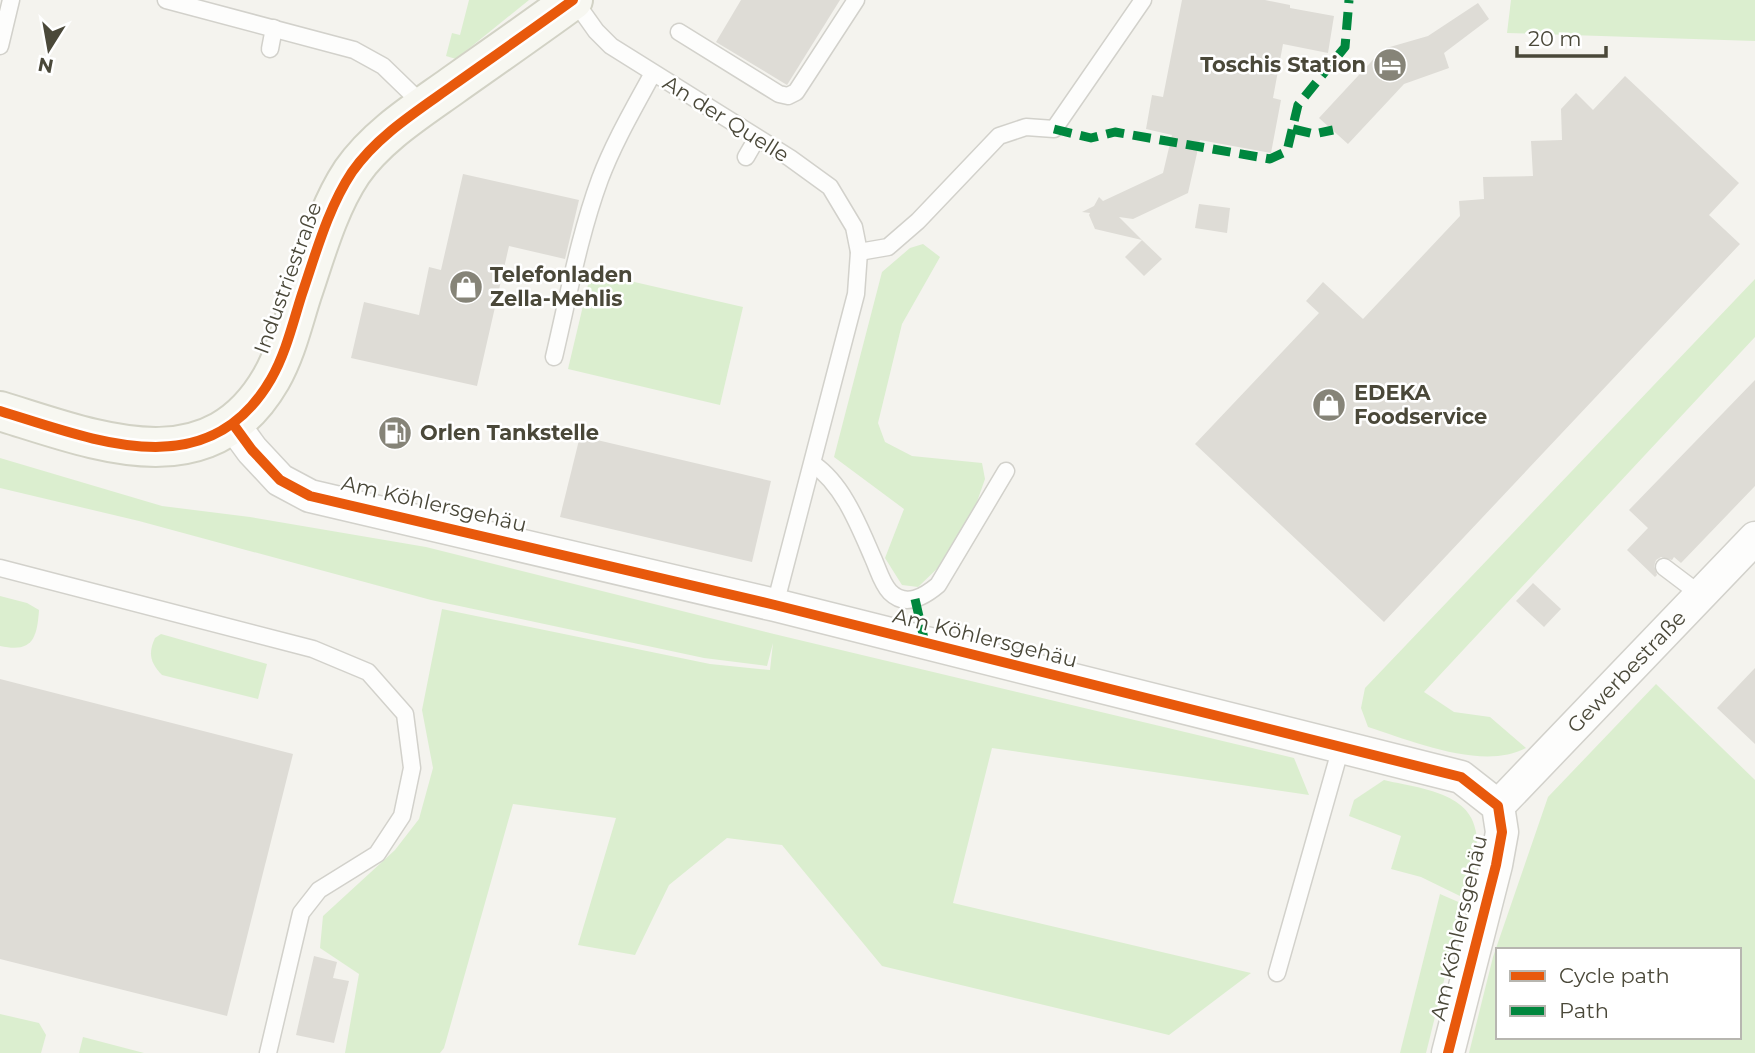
<svg xmlns="http://www.w3.org/2000/svg" width="1755" height="1053" font-family="Montserrat,sans-serif">
	<rect width="100%" height="100%" fill="#f4f3ee"/>
	<!-- green -->
	<g fill="#dbeecf" fill-rule="evenodd">
		<path d="M469,0H529L456,59L446,56L452,33L460,35Z"/>
		<path d="M1511,0H1755V41L1507,33Z"/>
		<path d="M923,244L940,257L902,324L878,423L885,442L912,456L982,463L985,479L972,516L943,563L918,587L902,585L885,558L904,509L834,457L882,272L910,248Z"/>
		<path d="M591,272L743,307L720,405L568,369Z"/>
		<path d="M1755,279V337L1424,692L1454,712L1490,717L1526,748C1483,771 1412,741 1368,727L1361,708L1365,688Z"/>
		<path d="M0,458L162,506L250,517L426,547L774,634L1294,758L1309,795L992,748L953,903L1251,973L1169,1035L882,966L782,845L727,838L669,885L635,955L578,945L616,818L513,804L444,1048L440,1053H345L359,974L320,948L323,916L395,850L419,819L433,768L422,710L442,609L710,664L770,670L773,643L767,666L704,658L431,600L139,521L0,488Z"/>
		<path d="M0,596L27,603L39,610C37,639 32,653 0,646Z"/>
		<path d="M161,634L267,664L258,699L162,675C150,663 148,653 155,638Z"/>
		<path d="M1656,684L1755,780V1053H1469L1493,957L1548,797ZM1498,950H1739V1037H1498Z"/>
		<path d="M1384,780C1416,788 1470,791 1476,832C1479,851 1473,873 1470,891L1462,897L1421,877L1391,869L1401,836L1349,816L1354,800Z"/>
		<path d="M1440,894L1463,904L1426,1053H1400Z"/>
		<path d="M0,1014L39,1023L46,1035L41,1053H0Z"/>
		<path d="M83,1037L144,1053H79Z"/>
	</g>
	<!-- building -->
	<g fill="#dedcd6">
		<path d="M741,0H840L787,85L716,42Z"/>
		<path d="M1182,0H1265L1290,5V8L1334,16L1328,53L1283,44L1273,98L1281,100L1271,153L1200,140L1188,193L1133,219L1119,217L1142,240L1095,229L1089,215L1090,213L1082,212L1094,206L1099,197L1103,201L1163,173L1172,135L1146,129L1152,95L1163,97Z"/>
		<path d="M1478,3L1489,19L1444,53L1449,68L1404,84L1348,144L1319,118L1383,49L1428,36Z"/>
		<path d="M1625,76L1739,183L1709,215L1740,244L1384,622L1195,444L1319,313L1306,301L1323,282L1363,319L1460,216L1459,201L1484,199L1483,177L1533,176L1531,141L1562,140L1561,109L1576,93L1593,110Z"/>
		<path d="M463,174L579,200L565,259L509,246L477,386L351,358L364,302L419,315L429,267L441,270Z"/>
		<path d="M1199,204L1230,208L1227,233L1195,228Z"/>
		<path d="M1142,240L1162,259L1144,276L1125,257Z"/>
		<path d="M1755,380V486L1681,563L1674,557L1672,560L1661,557L1656,560L1654,566L1657,575L1655,577L1627,550L1648,528L1629,510Z"/>
		<path d="M580,436L771,481L752,562L560,517Z"/>
		<path d="M1533,583L1561,609L1544,627L1516,601Z"/>
		<path d="M1755,668V744L1717,708Z"/>
		<path d="M0,679L293,754L227,1016L0,959Z"/>
		<path d="M314,956L337,962L333,978L349,981L334,1043L296,1035Z"/>
	</g>
	<g fill="none" stroke-linecap="round" stroke-linejoin="round">
		<!-- lane casing -->
		<g stroke="#d2d1cb" stroke-width="19">
			<g id="lane">
				<path d="M166,0L354,50L383,66L415,97L422,107"/>
				<path d="M574,0L596,31L611,46L790,158L830,187L854,227L859,252L856,294L775,605"/>
				<path d="M679,32L779,94L788,96L796,92L856,0"/>
				<path d="M0,46L11,0"/>
				<path d="M270,49L274,28"/>
				<path d="M746,157L757,138"/>
				<path d="M859,252L888,247L918,221L999,136L1026,127L1054,129L1143,0"/>
				<path d="M554,357C568,298 579,236 600,179C614,142 634,108 653,73"/>
				<path d="M813,464C843,484 859,526 873,558C878,569 882,584 890,592C906,608 925,596 938,585L1006,471"/>
				<path d="M1664,567L1701,595"/>
				<path d="M0,568L313,649L368,672L405,714L412,768L402,816L377,854L319,890L301,913L268,1053"/>
				<path d="M1277,973L1341,747"/>
			</g>
		</g>
		<!-- street casing -->
		<g stroke="#d2d1cb" stroke-width="35">
			<g id="street">
				<path d="M233,424L252,450L280,480L310,496L775,605L1461,777L1498,806L1502,832L1496,865L1448,1053"/>
				<path id="s1" d="M1498,806L1755,538"/>
			</g>
		</g>
		<!-- secondary casing -->
		<g stroke="#d2d2c5" stroke-width="42">
			<path id="secondary" d="M0,411C95,440 208,488 271,379C286,353 293,322 302,294C316,253 328,208 352,172C377,136 417,111 452,86C493,57 533,29 573,0"/>
		</g>
		<!-- lane -->
		<use href="#lane" stroke="#fdfdfc" stroke-width="16"/>
		<!-- street -->
		<use href="#street" stroke="#fdfdfc" stroke-width="32"/>
		<!-- secondary -->
		<use href="#secondary" stroke="#f7f7f1" stroke-width="38"/>
		<!-- quiet -->
		<g stroke="#00873e" stroke-width="9" stroke-dasharray="18 9" stroke-linecap="butt">
			<path d="M1054,129L1091,138L1115,132L1270,159L1287,151L1298,105L1345,47L1349,0"/>
			<path d="M1293,129L1314,134L1333,130"/>
			<path d="M915,599L925,643"/>
		</g>
		<!-- cycleway casing -->
		<g stroke="#fff" stroke-width="15">
			<g id="cycleway">
				<path d="M0,411C95,440 208,488 271,379C286,353 293,322 302,294C316,253 328,208 352,172C377,136 417,111 452,86C493,57 533,29 573,0"/>
				<path d="M233,424L252,450L280,480L310,496L775,605L1461,777L1498,806L1502,832L1496,865L1448,1053"/>
			</g>
		</g>
		<!-- cycleway -->
		<use href="#cycleway" stroke="#e8590c" stroke-width="10"/>
	</g>
	<!-- icons -->
	<defs>
		<g id="hotel-disc" transform="scale(1.75)"><circle r="9.5" fill="#868478" stroke="#fff"/><path d="M-6-4.5h1.5V1H6V5H4.5V3h-9V5H-6ZM-4 0a1.8 1.8 0 1 1 3.6 0ZM.5 0V-2.5h3Q6-2.5 6 0Z" fill="#fff"/></g>
		<g id="shop-disc" transform="scale(1.75)"><circle r="9.5" fill="#868478" stroke="#fff"/><path d="M-5-2.5h2.3a2.7 3.5 0 0 1 5.4 0H5L5.5 6h-11ZM-1.5-2.5h3a1.5 2.3 0 0 0-3 0Z" fill="#fff"/></g>
		<g id="fuel-disc" transform="scale(1.75)"><circle r="9.5" fill="#868478" stroke="#fff"/><path d="M-5.5-6h7V0h2V4h1.3V-2.5L3-4.5l.8-.8L6-3V5H2.5V1h-1V6h-7ZM-4.2-4.7v3.2H.2V-4.7Z" fill="#fff"/></g>
	</defs>
	<g fill-rule="evenodd">
		<use href="#hotel-disc" x="1390" y="65"/>
		<use href="#shop-disc" x="466" y="287"/>
		<use href="#shop-disc" x="1329" y="405"/>
		<use href="#fuel-disc" x="395" y="433"/>
	</g>
	<g text-anchor="middle" stroke-width="5" stroke-linejoin="round" paint-order="stroke">
		<!-- poi labels -->
		<g font-size="21" font-weight="bold" fill="#4a4839" stroke="#fff" text-anchor="start">
			<text x="1366" y="72" text-anchor="end">Toschis Station</text>
			<text x="490" y="282">Telefonladen<tspan x="490" dy="24">Zella-Mehlis</tspan></text>
			<text x="1354" y="400">EDEKA<tspan x="1354" dy="24">Foodservice</tspan></text>
			<text x="420" y="440">Orlen Tankstelle</text>
		</g>
		<!-- street labels -->
		<g font-size="21" fill="#4a4839" stroke="#fff">
			<text transform="translate(726 119) rotate(32)" y="7">An der Quelle</text>
			<text transform="translate(288 278) rotate(-70)" y="7">Industriestraße</text>
			<text transform="translate(434 504) rotate(13)" y="7">Am Köhlersgehäu</text>
			<text transform="translate(985 638) rotate(14)" y="7">Am Köhlersgehäu</text>
			<text dy="7" stroke="none"><textPath href="#s1" startOffset="186">Gewerbestraße</textPath></text>
			<text transform="translate(1459 928) rotate(-77)" y="7">Am Köhlersgehäu</text>
		</g>
	</g>
	<!-- legend -->
	<rect x="1496" y="948" width="245" height="91" fill="#ffffff" stroke="#b7b6b0" stroke-width="2"/>
	<rect x="1510" y="971" width="35" height="10" fill="#e8590c" stroke="#b7b6b0" stroke-width="2"/>
	<text x="1559" y="983" font-size="21" fill="#4a4839">Cycle path</text>
	<rect x="1510" y="1006" width="35" height="10" fill="#00873e" stroke="#b7b6b0" stroke-width="2"/>
	<text x="1559" y="1018" font-size="21" fill="#4a4839">Path</text>
	<!-- north arrow -->
	<g transform="translate(49 49) rotate(191)" stroke="#ffffff" stroke-width="5" paint-order="stroke">
	<path d="M0-5L12 26L0 18L-12 26Z" fill="#4a4839"/>
	<text y="-10" font-size="19" font-weight="bold" text-anchor="middle" fill="#4a4839">N</text>
	</g>
	<!-- scale -->
	<path d="M1517 46v10h89v-10" fill="none" stroke="#4a4839" stroke-width="3.5"/>
	<text x="1528" y="46" font-size="21" fill="#4a4839" stroke="#ffffff" stroke-width="5" paint-order="stroke">20 m</text>
</svg>
